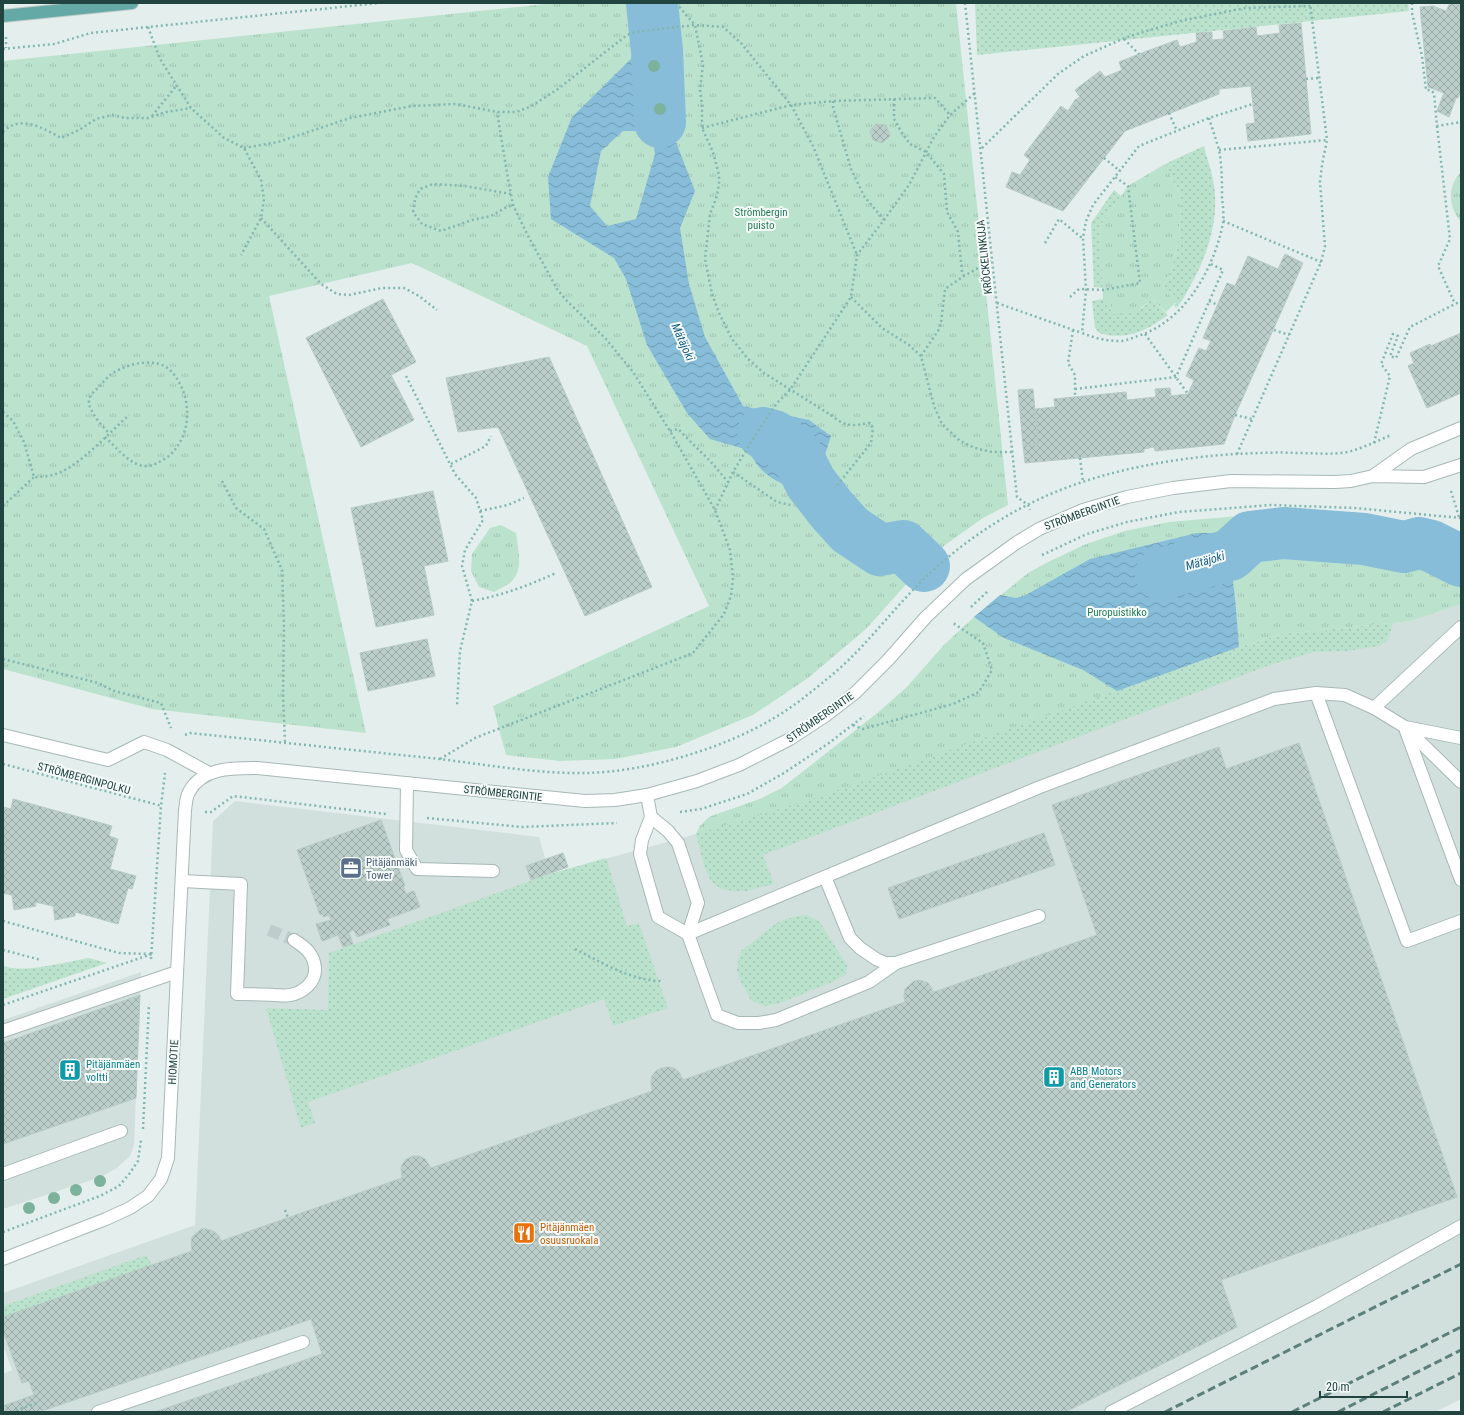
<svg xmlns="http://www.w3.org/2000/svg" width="1464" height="1415" font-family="'Roboto Condensed',sans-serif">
	<defs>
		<pattern id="grass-dots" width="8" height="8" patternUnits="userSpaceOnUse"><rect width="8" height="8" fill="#bbe2cd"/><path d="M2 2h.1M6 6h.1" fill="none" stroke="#a0c3b1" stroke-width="1.8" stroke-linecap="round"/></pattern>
		<pattern id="park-tufts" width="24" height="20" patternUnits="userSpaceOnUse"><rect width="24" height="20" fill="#bbe2cd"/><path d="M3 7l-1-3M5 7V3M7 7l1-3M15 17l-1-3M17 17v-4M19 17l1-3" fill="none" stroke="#a0c3b1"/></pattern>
		<pattern id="water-waves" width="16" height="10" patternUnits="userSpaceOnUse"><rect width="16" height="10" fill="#87bdd9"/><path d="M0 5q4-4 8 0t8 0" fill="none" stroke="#6e9bb2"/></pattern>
		<pattern id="building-cross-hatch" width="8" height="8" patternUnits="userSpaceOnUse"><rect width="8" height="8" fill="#bccec9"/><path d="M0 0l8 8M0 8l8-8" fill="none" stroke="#98a9a5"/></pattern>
	</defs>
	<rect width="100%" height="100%" fill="#e4efed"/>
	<!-- built -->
	<g fill="#d2e0dd">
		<path d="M1461,604V1399L1435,1412H3V1374L12,1370L3,1345V1293L195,1225L213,821L235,801L539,837L550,874L696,834L1283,634L1411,621Z"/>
		<path d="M141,972L134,1145L130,1156L117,1168L101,1177L3,1209V1020Z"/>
	</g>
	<!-- grass -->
	<g fill="url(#grass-dots)">
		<path d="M975,3H1408L1409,11L977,55Z"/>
		<path d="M1204,146C1207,159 1212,172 1214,185C1219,217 1209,251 1194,279C1188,289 1184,300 1176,308L1174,305L1176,303L1163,288L1172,267L1178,243L1181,208L1179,194L1165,164Z"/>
		<path d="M1114,190L1121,196L1100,226L1103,288L1094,287L1091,223Z"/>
		<path d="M1109,298L1111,311L1142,308L1152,299L1168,315C1146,331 1127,341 1099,333L1095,328L1092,301Z"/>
		<path d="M1393,623L1388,640L1379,646L1347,651L1314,652L1273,664L763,855L774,884L747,891H734L721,889L711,881L704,866L696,834L700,826L709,817L760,799L782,788L880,711L907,687L945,644L1239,647L1283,634Z"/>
		<path d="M606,858L627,926L639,923L668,1008L613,1026L604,999L308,1102L315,1123L301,1128L266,1008L328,1010L329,953L550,874Z"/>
		<path d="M806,915L819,921L847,965L846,974L835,981L780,1003L764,1006L751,1000L741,982L737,971L738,960L741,951L778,922L797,916Z"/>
		<path d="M89,958L107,963L3,999V965C18,975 71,961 89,958Z"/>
		<path d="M146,1255L152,1265L3,1317V1306Z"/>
	</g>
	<!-- park -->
	<g fill="url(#park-tufts)">
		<path d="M556,3H956L1008,505L983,518L945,545L910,580L866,629L808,678L753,715L676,747L615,759L560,761L506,755L493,706L709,606L587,346L412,263L269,296L366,733L152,709L3,669V61Z"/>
		<path d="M1165,164L1179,194L1181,208L1178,243L1172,267L1163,288L1176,302L1166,312L1152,299C1139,310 1131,317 1113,314L1111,311L1109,299L1103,300L1100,226L1128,186Z"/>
		<path d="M1461,172V222C1448,207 1447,186 1461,172Z"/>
		<path d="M1263,514C1328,516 1398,518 1461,532V604L1411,621L1283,634L1239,647L813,799L696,834L700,826L709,817L760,799L782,788L830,751L880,711L907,687L945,644L974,617L1028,573L1046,563L1086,544L1125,531L1169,522Z"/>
		<path d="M501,525L516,533C518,550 524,570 511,582C506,586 499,589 494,592L479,587L471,571L472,554L490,528Z"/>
	</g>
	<!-- water -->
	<g fill="url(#water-waves)" fill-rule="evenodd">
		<path d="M677,49L670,127L695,191L680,228L689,284L705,337L743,406L809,420L831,436C826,450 822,472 812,482C808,486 800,488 795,490C771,479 760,473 748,450L710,439L687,413L647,345L626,279L614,258L551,219L548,177L572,117L636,54ZM623,131H651L655,154L636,219L607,226L590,206L601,151Z"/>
		<path d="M1197,533H1223C1234,570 1236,609 1239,647L1117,691L1083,670L1004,638L974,617L1000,595L1016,598L1024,596L1090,559Z"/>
	</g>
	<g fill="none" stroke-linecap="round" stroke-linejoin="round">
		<!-- river -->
		<g stroke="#87bdd9" stroke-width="52">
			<path d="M652,3L657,51L660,122"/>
			<path d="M763,433L774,436L796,454L811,483L832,510L850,530L880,550L903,546L924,566"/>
			<path d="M1161,574L1230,555L1250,537L1284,533L1364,539L1404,547L1419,543L1431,546L1461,561"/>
		</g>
	</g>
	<!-- building -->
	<g fill="url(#building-cross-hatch)" stroke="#b6cac5">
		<path d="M1450,3H1456L1461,5V90L1458,98H1456L1449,117L1437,111L1444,93L1428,87L1420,7L1433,6L1446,11Z"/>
		<path d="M1301,23L1311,134L1248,141L1246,124L1255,123L1251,86L1219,89V94L1125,131L1063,211L1006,187L1012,172L1020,175L1030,160L1024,155L1061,106L1068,111L1075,100L1080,97L1075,90L1100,71L1105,77L1122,70L1119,62L1139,54L1177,40L1180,47L1197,42L1196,33L1212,32V40L1224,39L1223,31L1256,27L1257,36L1280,33L1279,25Z"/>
		<path d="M876,124L886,125L890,136L882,143L873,140L870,131Z"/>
		<path d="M1285,254L1303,263L1235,415L1224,444L1155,451L1154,447L1144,449V452L1025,463L1023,445L1038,444L1035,409L1055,407L1054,399L1126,392L1127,400L1156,397L1155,389L1170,388L1171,396L1188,394L1194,380L1186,376L1199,348L1206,351L1211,341L1203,338L1227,283L1235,286L1248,256L1278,269Z"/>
		<path d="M383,299L416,362L391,375L414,420L361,447L306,338Z"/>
		<path d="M1461,333V393L1427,408L1408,366L1414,363L1410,353L1430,344L1431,346Z"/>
		<path d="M549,357L652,587L585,616L498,427L458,432L446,378Z"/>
		<path d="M1033,389L1038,444L1023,445L1018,390Z"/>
		<path d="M433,491L448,561L424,566L434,615L376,627L351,508Z"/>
		<path d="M427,639L435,676L368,691L360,653Z"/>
		<path d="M1299,743L1457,1197L1221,1280L1237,1327L1065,1412H155L322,1354L311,1319L39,1412H6L3,1406L34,1395L29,1381L22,1383L3,1331V1317L192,1251L191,1243L192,1237L201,1229H207L215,1232L219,1236L221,1241L402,1178L401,1167L405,1160L413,1156H419L425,1159L431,1168L652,1091L651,1082L652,1076L656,1071L662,1068L668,1067L674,1068L679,1072L683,1080L905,1002L904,997L905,989L914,981L920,980L928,983L934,992L1097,935L1052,805L1219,747L1226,769Z"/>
		<path d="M13,799L112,826L109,836L118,839L110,869L136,876L132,889L128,888L118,924L75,912V916L55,920L53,906L35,902L36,906L14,910L12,895L3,893V807L11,809Z"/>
		<path d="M381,820L405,886H403L406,894L414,891L420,907L387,919L390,925L357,937L354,930L349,932L353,944L343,947L338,935L322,941L316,924L331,920L329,915L323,917V914L320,915L297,850Z"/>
		<path d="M1044,833L1055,865L899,919L888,888Z"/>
		<path d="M563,853L568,867L531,880L526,866Z"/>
		<path d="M140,995L136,1098L3,1144V1043Z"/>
	</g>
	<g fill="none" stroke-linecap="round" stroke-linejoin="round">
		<!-- minor-tunnel -->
		<path stroke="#bdcdcb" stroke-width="12" stroke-dasharray="12 6" stroke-linecap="butt" d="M269,930L294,940"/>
		<!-- minor casing -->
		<g stroke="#a6b8b6" stroke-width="14">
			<g id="minor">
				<path d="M1373,476L1411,449L1461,428"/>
				<path d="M1316,693L1407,941L1461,921"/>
				<path d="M1374,708L1461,627"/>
				<path d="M1405,727L1461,738"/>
				<path d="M1406,731L1461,880"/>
				<path d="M3,735L108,760L144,742L167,750L209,773"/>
				<path d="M407,783L406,850L417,869L493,871"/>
				<path d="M647,795L651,817L642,840L640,854L658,917L688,934"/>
				<path d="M651,817L668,831L678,843L698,903L688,934L717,1015L738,1023H759L776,1020L869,982L896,963"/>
				<path d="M825,877L850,938L860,948L876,959L885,963H896L1039,916"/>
				<path d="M182,881L241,884L237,994C250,994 262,994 274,995C279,995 285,996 290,995C303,993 316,982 315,968C314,954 305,947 294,940"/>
				<path d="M688,934L1040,787L1274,699L1316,693L1345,695L1374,708L1405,727L1461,782"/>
				<path d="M3,1031L177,972"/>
				<path d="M3,1174L121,1131"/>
				<path d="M3,1259L106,1219L130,1208L148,1196L161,1179L168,1158L185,810C186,804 186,797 189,792C202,767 233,768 257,768L585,801L615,800L647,795L697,781L739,765L790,739L825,716L855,693L888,660L926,617L966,579L1016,543L1039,529L1083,510L1127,497L1173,488L1231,481L1335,482L1351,481L1373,476L1424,477L1461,465"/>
				<path d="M98,1412L303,1342"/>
				<path d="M1111,1412L1317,1306L1461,1226"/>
			</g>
		</g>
		<!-- major casing -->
		<g stroke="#c1cbca" stroke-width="14">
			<path id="major" d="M3,16L132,3"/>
		</g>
		<!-- path -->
		<g stroke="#82b6b0" stroke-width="2.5" stroke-dasharray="2 3" stroke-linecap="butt">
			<path d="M676,3L695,25L703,65L700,90L702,105V128L713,152L719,175V183L717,196L710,214L705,259L712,294L719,313L732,339L748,359L764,373L834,417C846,428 855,425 870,423L873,428L871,443L835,488"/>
			<path d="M965,3L1017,497L1028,505L1030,510"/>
			<path d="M1412,3V13L1422,56L1426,90H1430L1434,93L1437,126L1461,122"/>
			<path d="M148,27L160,59L191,108L224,138L244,148L261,180L264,199L261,218L241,255"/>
			<path d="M6,37V48"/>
			<path d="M1124,39L1139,54"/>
			<path d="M3,49L54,44L91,33L379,3"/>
			<path d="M1306,79L1319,78"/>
			<path d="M894,99V119L902,133L910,144L926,152L944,174L947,212L958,232L962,272L964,276"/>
			<path d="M833,101V107L851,169L864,196L884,220"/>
			<path d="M1169,113L1177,131"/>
			<path d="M152,116L177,85"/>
			<path d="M1209,118C1212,128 1216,139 1219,150C1222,166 1222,182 1222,198C1223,206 1224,215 1223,223C1214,269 1185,321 1138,336C1132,338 1126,341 1120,341C1107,341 1094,338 1082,333L1086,290L1083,238L1086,221L1093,205L1139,146L1209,118L1253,104"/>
			<path d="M1437,126L1450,239L1438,266L1455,304"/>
			<path d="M702,128L791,105L833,101L935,98L950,115"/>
			<path d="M3,132C20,114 43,128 61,138L79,130L96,119L112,115L125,118H148L166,112L191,108"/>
			<path d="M244,148L278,142L350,118L412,106L456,104L497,112H516L530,107L558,89L627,35L635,32L695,25L723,27L741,43L791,105L813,146L857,255"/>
			<path d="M982,148L1058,74L1084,56L1127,37L1180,21L1245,8L1310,6"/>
			<path d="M1219,150L1327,140"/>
			<path d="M1104,158L1120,171"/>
			<path d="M511,194L465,186L433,184L420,189L415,199L413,212L422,224L441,231L472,220L491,216L505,208L513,205"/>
			<path d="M261,218L321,284L337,294L349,295L382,288H404L419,296L437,310"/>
			<path d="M1223,221L1321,262"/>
			<path d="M1045,243L1059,219L1082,238"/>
			<path d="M851,297L882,328L909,345L921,356L934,406L942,424L960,441L975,448L992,452H1013"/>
			<path d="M1070,297L1079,289L1103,290L1140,283L1128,186L1115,177"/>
			<path d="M1209,301L1218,305"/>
			<path d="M997,303L1082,333"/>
			<path d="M1073,330L1068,363L1075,375V397"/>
			<path d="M1274,330L1289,335"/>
			<path d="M1145,334L1188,394"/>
			<path d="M921,356L938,331L941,323L945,289L964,276L992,260"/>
			<path d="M406,376L455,474L476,498L483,520L465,550L462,566L472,601L460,651L457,706"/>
			<path d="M1075,389L1176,377L1223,270L1209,263"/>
			<path d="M3,412L13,421L24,442L34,477C43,477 52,476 61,472C83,462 110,432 129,415"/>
			<path d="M1235,415L1252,419"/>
			<path d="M670,431L678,429L712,463L728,482"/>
			<path d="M105,437C116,447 128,463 143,466C151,467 160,462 166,458C194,438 193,393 170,370C155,356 125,364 110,375C107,378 103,382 100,386C96,390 90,394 89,400C88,411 102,426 109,433"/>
			<path d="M1374,443L1390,376L1381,364L1393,334L1398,336L1390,356L1396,358L1410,327L1461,301"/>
			<path d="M1237,454L1321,262L1325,247L1320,182L1322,165L1327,140L1310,3"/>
			<path d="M1080,458L1083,482"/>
			<path d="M451,464L486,446L491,436"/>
			<path d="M733,472L777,502L791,505"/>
			<path d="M222,481L236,508L264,529L282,570L284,624L283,694L285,743"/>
			<path d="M1451,491L1459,517"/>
			<path d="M3,506L34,477"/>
			<path d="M715,510L733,472L758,431L777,403L790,390L851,297L857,255L884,220L909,185L934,137L950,115L975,93"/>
			<path d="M480,511L508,505L524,498"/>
			<path d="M1042,555L1087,534L1127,522L1179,512L1271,505L1355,508L1461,518"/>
			<path d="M472,601C503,595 527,586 556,573"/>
			<path d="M971,607L988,591"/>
			<path d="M3,659L98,683L114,691L161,703L171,728"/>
			<path d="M853,725L863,729L953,704L979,692L992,670L983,643L953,623"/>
			<path d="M185,735L190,733C270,741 351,750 431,758C483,764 535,774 587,773C645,772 725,748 774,718C793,707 810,693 827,679C865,649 892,609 927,576C965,540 1010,510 1058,491C1111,469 1181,457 1237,454C1257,453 1277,452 1296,453C1314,453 1331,455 1348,452C1363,448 1377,441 1391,435"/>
			<path d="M440,759L475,738L693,653L724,614L731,596L733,578L730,550L715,510L670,431L633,372L606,339L567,301L557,289L527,234L513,205L507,173L497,112"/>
			<path d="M3,764L162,806"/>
			<path d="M205,812H211L233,796L386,814"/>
			<path d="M680,812L701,809L747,794L784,773L829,743L864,716"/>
			<path d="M427,818L522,827L617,823"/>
			<path d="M3,921L119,953L150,954"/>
			<path d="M575,949C603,963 631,981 663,981"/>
			<path d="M3,950L41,960"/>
			<path d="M151,959L161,806L165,773"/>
			<path d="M3,1005L152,954"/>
			<path d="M143,1129L149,1004"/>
			<path d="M285,1210L288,1218"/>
			<path d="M3,1232L100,1196L119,1186L130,1173L138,1161L141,1140"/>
			<path d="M11,1412L37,1403"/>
		</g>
		<!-- minor -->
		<use href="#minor" stroke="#fff" stroke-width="12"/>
		<!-- major -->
		<use href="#major" stroke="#64a9a5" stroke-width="12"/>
		<!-- rail -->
		<g stroke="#5c7f7c" stroke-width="3" stroke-dasharray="8 4" stroke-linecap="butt">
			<path d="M1165,1412L1461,1264"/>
			<path d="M1292,1412L1461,1327"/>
			<path d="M1338,1412L1461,1350"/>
			<path d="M1383,1412L1461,1373"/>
		</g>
	</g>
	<!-- trees -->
	<g fill="#7cb19c">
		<circle cx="654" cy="66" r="6"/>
		<circle cx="660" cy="109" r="6"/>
		<circle cx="100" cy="1181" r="6"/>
		<circle cx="76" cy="1190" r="6"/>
		<circle cx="54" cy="1198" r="6"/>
		<circle cx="29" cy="1208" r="6"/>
	</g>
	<!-- icons -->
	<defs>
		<g id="office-square" transform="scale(1.15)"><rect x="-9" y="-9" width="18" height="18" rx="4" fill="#5c6f8a" stroke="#f6fbf9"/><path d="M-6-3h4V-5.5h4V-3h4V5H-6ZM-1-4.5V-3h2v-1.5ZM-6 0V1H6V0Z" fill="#fff"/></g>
		<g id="building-square" transform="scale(1.15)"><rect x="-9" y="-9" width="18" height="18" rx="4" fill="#0f9aa8" stroke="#f6fbf9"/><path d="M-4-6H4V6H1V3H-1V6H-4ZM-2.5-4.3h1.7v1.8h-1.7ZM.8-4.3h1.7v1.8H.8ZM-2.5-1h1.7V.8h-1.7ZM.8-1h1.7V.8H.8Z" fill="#fff"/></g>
		<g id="restaurant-square" transform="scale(1.15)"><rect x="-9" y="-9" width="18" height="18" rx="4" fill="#e8710a" stroke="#f6fbf9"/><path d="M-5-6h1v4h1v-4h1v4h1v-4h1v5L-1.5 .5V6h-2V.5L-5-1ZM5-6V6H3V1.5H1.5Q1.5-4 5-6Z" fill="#fff"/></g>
	</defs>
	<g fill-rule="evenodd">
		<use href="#office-square" x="351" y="868"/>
		<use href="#building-square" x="70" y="1070"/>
		<use href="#building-square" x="1054" y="1077"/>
		<use href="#restaurant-square" x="524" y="1233"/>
	</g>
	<g text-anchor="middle" stroke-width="4" stroke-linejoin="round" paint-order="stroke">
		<!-- park labels -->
		<g font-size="11" fill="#277f5a" stroke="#f6fbf9">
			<text x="761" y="216">Strömbergin<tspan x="761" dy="13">puisto</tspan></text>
			<text x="1117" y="616">Puropuistikko</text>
		</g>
		<!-- street labels -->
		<g font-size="11" fill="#214441" stroke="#f6fbf9">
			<text transform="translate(984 257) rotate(-96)" y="4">KRÖCKELINKUJA</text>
			<text transform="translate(1082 513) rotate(-20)" y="4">STRÖMBERGINTIE</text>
			<text transform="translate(820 717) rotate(-35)" y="4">STRÖMBERGINTIE</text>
			<text transform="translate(84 778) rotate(15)" y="4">STRÖMBERGINPOLKU</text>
			<text transform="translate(503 793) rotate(6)" y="4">STRÖMBERGINTIE</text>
			<text transform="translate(173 1062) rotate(-87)" y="4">HIOMOTIE</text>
		</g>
		<!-- service labels -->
		<g font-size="11" fill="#4e5e75" stroke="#f6fbf9" text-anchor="start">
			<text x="366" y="866">Pitäjänmäki<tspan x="366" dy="13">Tower</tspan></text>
		</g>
		<!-- culture labels -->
		<g font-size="11" fill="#0d838f" stroke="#f6fbf9" text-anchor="start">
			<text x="86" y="1068">Pitäjänmäen<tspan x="86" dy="13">voltti</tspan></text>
			<text x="1070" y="1075">ABB Motors<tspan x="1070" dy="13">and Generators</tspan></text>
		</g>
		<!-- food labels -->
		<g font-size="11" fill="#c56008" stroke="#f6fbf9" text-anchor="start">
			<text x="540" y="1231">Pitäjänmäen<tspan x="540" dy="13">osuusruokala</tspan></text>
		</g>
		<!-- water labels -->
		<g font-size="12" font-style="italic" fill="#145d87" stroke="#f6fbf9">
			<text transform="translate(683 342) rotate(66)" y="4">Mätäjoki</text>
			<text transform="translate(1205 561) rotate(-16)" y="4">Mätäjoki</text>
		</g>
	</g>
	<!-- border -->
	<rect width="1464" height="1415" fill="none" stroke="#214441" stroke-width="8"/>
	<!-- scale -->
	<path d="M1320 1391v6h87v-6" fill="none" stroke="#214441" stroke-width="2"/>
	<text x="1326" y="1391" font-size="12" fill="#214441" stroke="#f6fbf9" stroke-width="3" paint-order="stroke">20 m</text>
</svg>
